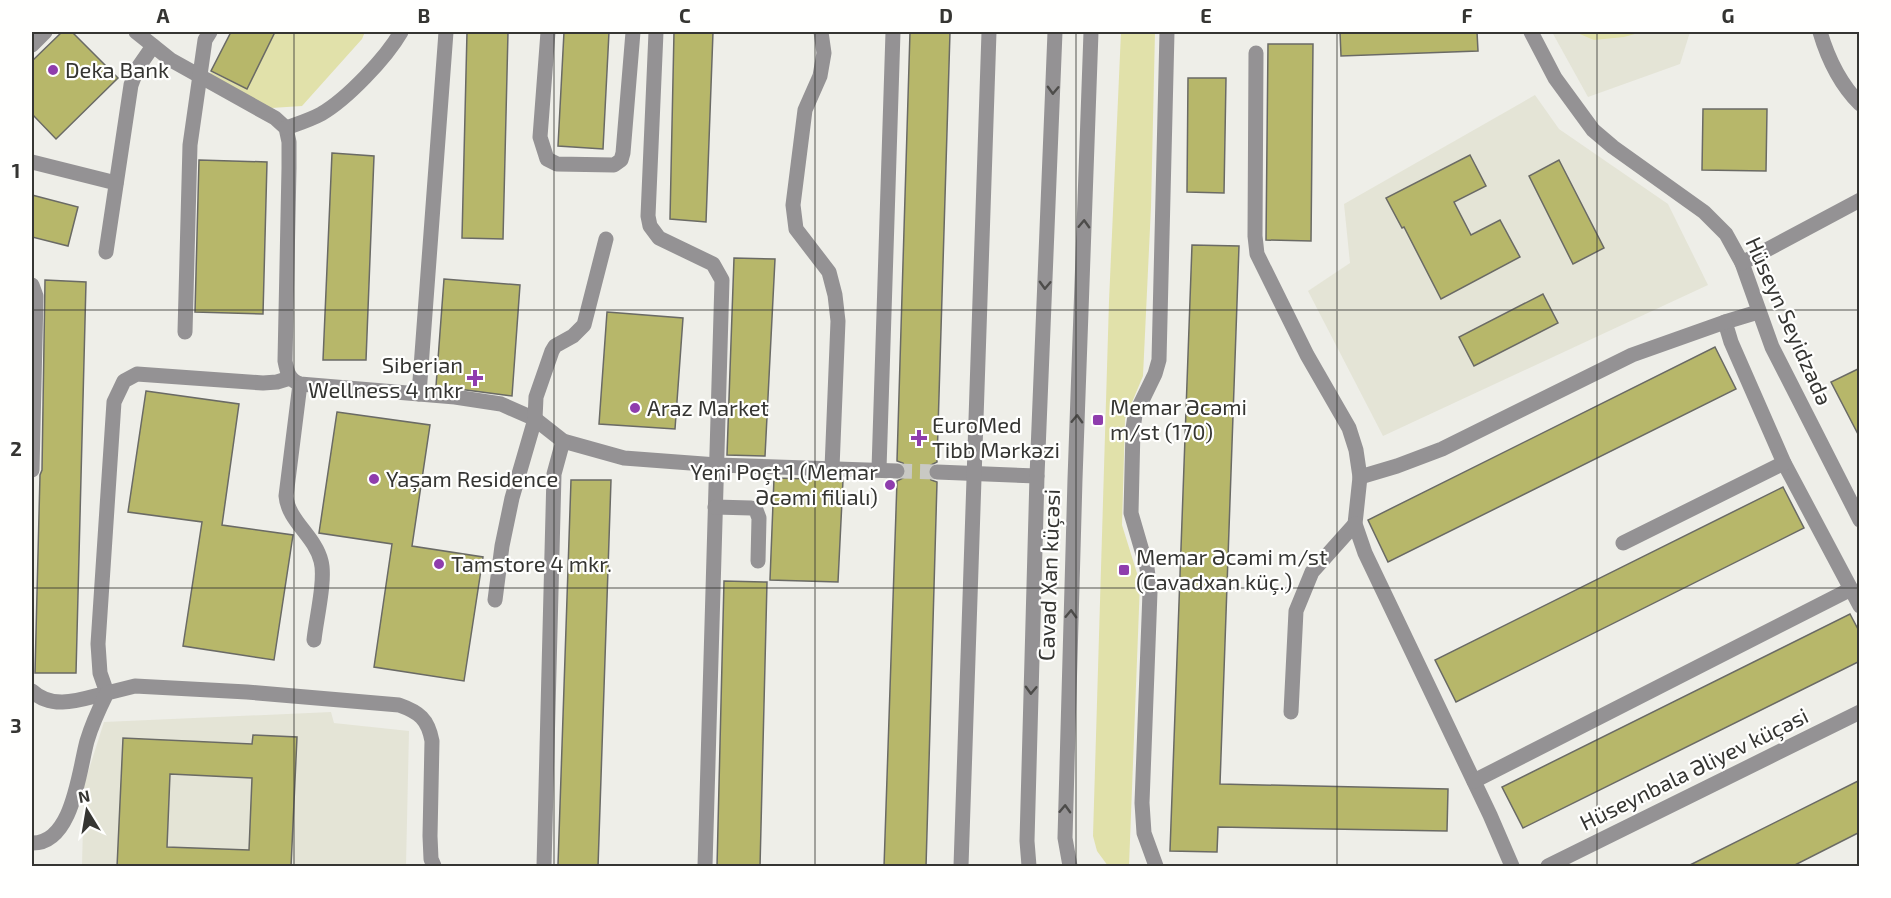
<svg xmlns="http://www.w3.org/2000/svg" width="1891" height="898" font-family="'Exo 2',sans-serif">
	<rect width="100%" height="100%" fill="#eeeee8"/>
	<!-- built -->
	<g fill="#e4e4d6">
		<path d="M1552,32H1690L1680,64L1588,97Z"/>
		<path d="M1535,95L1559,129L1668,204L1708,285L1383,436L1308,291L1350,263L1344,204Z"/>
		<path d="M331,712L334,723L409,731L406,866H82L84,785L104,722Z"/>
	</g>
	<!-- green -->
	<g fill="#e1e1aa">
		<path d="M275,32H365L362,39L302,106L271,108L205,83L211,72L247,89Z"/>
		<path d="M1121,32H1155L1151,207L1143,376L1125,419L1122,525L1140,583L1129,866H1108L1097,851L1093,836L1109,301Z"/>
		<path d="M1575,32H1642L1624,37L1594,40Z"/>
	</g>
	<!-- building -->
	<g fill="#b7b76a" stroke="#6a6a65" stroke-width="1.5" fill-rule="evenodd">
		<path d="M62,32H72L118,78L56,139L32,114V61Z"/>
		<path d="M231,32H275L247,89L211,71Z"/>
		<path d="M467,32H508L503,239L462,238Z"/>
		<path d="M564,32H609L603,149L558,146Z"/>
		<path d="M674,32H713L706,222L670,219Z"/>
		<path d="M910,32H950L937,462L929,466L927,472L931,480L937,482L926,867H884L897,481L905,477L907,471L903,463L897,461Z"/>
		<path d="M1340,32H1477L1478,51L1341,56Z"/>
		<path d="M1268,44H1313L1311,241L1266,240Z"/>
		<path d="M1188,78H1226L1224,193L1187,192Z"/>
		<path d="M1703,109H1767L1766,171L1702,170Z"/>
		<path d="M332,153L374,156L366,360H323Z"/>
		<path d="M1470,155L1486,186L1454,202L1471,235L1500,220L1520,257L1441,299L1404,227L1402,228L1386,198Z"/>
		<path d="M199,160L267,162L263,314L195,312Z"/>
		<path d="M1559,160L1604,248L1573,264L1529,176Z"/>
		<path d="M32,195L78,207L68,246L32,237Z"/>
		<path d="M1192,245L1239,246L1220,784L1448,789L1447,831L1218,827L1217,852L1170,851Z"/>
		<path d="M734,258L775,259L765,456L727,455Z"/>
		<path d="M444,279L520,285L512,396L436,386Z"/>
		<path d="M45,280L86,282L76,673H35L40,475L42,470Z"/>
		<path d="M1543,294L1558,323L1474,366L1459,337Z"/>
		<path d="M607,312L683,318L675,429L599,424Z"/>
		<path d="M1715,347L1736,389L1388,562L1368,520Z"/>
		<path d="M1860,368V438L1831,382Z"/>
		<path d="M146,391L239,404L222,525L293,535L274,660L183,646L202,522L128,512Z"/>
		<path d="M337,412L430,425L412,546L483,557L464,681L374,667L392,544L319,533Z"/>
		<path d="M774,478L843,480L838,582L770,580Z"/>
		<path d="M571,480H611L598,867L558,865Z"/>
		<path d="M1783,487L1804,528L1456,702L1435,660Z"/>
		<path d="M724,581L767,582L760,867H717Z"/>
		<path d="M1850,614L1860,633V661L1523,828L1502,787Z"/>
		<path d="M253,735L297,737L291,867H117L123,738L252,744ZM170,774L252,778L249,850L167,847Z"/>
		<path d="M1860,780V832L1791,867H1686Z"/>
	</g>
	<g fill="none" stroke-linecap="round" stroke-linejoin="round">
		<!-- minor-tunnel -->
		<path stroke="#c9c9c4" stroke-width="15" stroke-dasharray="15 8" stroke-linecap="butt" d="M897,471L937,472"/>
		<!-- minor -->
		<g stroke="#949294" stroke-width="15">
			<path d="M136,32L171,60L275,118L286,128L289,142V168L285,361C287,372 289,380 300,384L455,397L501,404L535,419L563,441L624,458L717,465L897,471"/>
			<path d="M548,32L540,137L547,159L557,164L614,165L621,160L623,153L633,32"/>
			<path d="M656,32L648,216L650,226L659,238L713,264L722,280L705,866"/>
			<path d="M821,32L824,53L820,76L805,110L793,205L796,229L829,272L835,295L838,321L832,468"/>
			<path d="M1531,32L1555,78L1593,130L1613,147L1704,212L1726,234L1742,263L1772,347L1860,520"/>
			<path d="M1820,32C1828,59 1840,84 1860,104"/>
			<path d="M32,45L45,32"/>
			<path d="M1256,53L1255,236L1257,254L1307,355L1349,428L1356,450L1360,477L1355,524L1365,553L1490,815L1512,866"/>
			<path d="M286,128C297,124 310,120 321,114C347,99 386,58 401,32"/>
			<path d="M32,162L116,183"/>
			<path d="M106,252L131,85L137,69L153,46"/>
			<path d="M1742,263L1860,200"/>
			<path d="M32,285L36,296L32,470"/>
			<path d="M1758,312L1725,322L1731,342L1784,463L1860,606"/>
			<path d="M185,332L190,145L205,40L210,32"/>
			<path d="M300,384L286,496C288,521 315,536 321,561C326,579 316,620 314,640"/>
			<path d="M419,394L446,32"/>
			<path d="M879,469L893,32"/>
			<path d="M937,472L1037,476"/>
			<path d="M1360,477L1397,466L1442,449L1632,355L1725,322"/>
			<path d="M715,507L751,508L756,510L759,518L758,561"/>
			<path d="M1623,543L1784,463"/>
			<path d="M495,600L502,546L512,498L535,419L536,397L552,351L555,346L573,336L584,325L606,239"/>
			<path d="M32,691C53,711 82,699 107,693L100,673L98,644L114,402L124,381L137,374L263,383L277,382L290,378"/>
			<path d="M1291,712L1296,611L1312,572L1355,524"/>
			<path d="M1474,781L1851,589"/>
			<path d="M32,843C73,844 79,770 87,741C92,724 99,709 107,693L135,686L247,692L399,705C419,712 428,719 432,741L430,836L431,859L434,866"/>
			<path d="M544,866L554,474L563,441"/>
			<path d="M961,866L989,32"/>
			<path d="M1029,866L1027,841L1037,476L1055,32"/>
			<path d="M1070,866L1065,838L1075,479L1091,32"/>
			<path d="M1156,866L1144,833L1142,803L1150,592L1147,568L1131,513L1133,429L1135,415L1155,374L1159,360L1167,32"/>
			<path d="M1548,866L1860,712"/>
		</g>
	</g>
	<!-- one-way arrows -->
	<defs><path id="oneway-chevron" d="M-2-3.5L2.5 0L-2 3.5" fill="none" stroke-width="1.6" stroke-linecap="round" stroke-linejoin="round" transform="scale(1.5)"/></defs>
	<g stroke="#4d4c4a">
		<use href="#oneway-chevron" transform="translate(1053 90) rotate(92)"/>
		<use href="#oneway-chevron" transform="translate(1084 224) rotate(-88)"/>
		<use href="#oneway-chevron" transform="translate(1045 285) rotate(92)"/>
		<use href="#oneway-chevron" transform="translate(1077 419) rotate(-88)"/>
		<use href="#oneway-chevron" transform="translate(1071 614) rotate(-88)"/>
		<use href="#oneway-chevron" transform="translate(1031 690) rotate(92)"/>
		<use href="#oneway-chevron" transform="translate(1065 809) rotate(-88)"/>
	</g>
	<!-- grid -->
	<path fill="none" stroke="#353532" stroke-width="1.5" stroke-opacity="0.55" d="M294,32V866M554,32V866M815,32V866M1076,32V866M1337,32V866M1597,32V866M32,310H1860M32,588H1860"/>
	<!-- markers -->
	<g fill="#8f3dad" stroke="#fffffe" stroke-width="2">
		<circle cx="53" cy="70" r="6"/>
		<path d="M472 369h6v6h6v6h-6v6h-6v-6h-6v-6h6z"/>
		<circle cx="635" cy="408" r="6"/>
		<rect x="1092" y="414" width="12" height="12" rx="3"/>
		<path d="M916 429h6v6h6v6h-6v6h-6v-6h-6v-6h6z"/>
		<circle cx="374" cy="479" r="6"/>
		<circle cx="890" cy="485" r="6"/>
		<circle cx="439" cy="564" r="6"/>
		<rect x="1118" y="564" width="12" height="12" rx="3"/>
	</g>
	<g text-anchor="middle" stroke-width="4.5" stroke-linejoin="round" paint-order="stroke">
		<!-- poi labels -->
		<g font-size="22" fill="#353532" stroke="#fffffe" text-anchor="start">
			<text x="65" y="78">Deka Bank</text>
			<text x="463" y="373" text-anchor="end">Siberian<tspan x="463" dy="25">Wellness 4 mkr</tspan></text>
			<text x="1110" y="415">Memar Əcəmi<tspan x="1110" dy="25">m/st (170)</tspan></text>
			<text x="647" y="416">Araz Market</text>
			<text x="932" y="433">EuroMed<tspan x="932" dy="25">Tibb Mərkəzi</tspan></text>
			<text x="878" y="480" text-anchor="end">Yeni Poçt 1 (Memar<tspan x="878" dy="25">Əcəmi filialı)</tspan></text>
			<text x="386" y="487">Yaşam Residence</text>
			<text x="1136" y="565">Memar Əcəmi m/st<tspan x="1136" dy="25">(Cavadxan küç.)</tspan></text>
			<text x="451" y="572">Tamstore 4 mkr.</text>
		</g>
		<!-- street labels -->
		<g font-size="22" fill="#353532" stroke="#fffffe">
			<text transform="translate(1789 321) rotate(66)" y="8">Hüseyn Seyidzadə</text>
			<text transform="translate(1049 575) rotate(-88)" y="8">Cavad Xan küçəsi</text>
			<text transform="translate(1694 769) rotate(-26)" y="8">Hüseynbala Əliyev küçəsi</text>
		</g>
	</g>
	<!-- border -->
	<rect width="1891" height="898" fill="none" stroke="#fffffe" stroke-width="66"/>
	<!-- north arrow -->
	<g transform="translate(87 811) rotate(349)" stroke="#fffffe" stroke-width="4.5" paint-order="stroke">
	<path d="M0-4.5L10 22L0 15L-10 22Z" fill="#353532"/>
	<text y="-9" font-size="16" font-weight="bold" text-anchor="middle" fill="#353532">N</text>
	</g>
	<rect x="33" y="33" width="1825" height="832" fill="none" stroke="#353532" stroke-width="2"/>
	<g font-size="20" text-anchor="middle" font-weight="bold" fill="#353532">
		<text x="163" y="23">A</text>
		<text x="424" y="23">B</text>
		<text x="685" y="23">C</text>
		<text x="946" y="23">D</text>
		<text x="1206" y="23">E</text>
		<text x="1467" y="23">F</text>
		<text x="1728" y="23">G</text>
		<text x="16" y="178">1</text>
		<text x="16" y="456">2</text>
		<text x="16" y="733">3</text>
	</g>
</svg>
